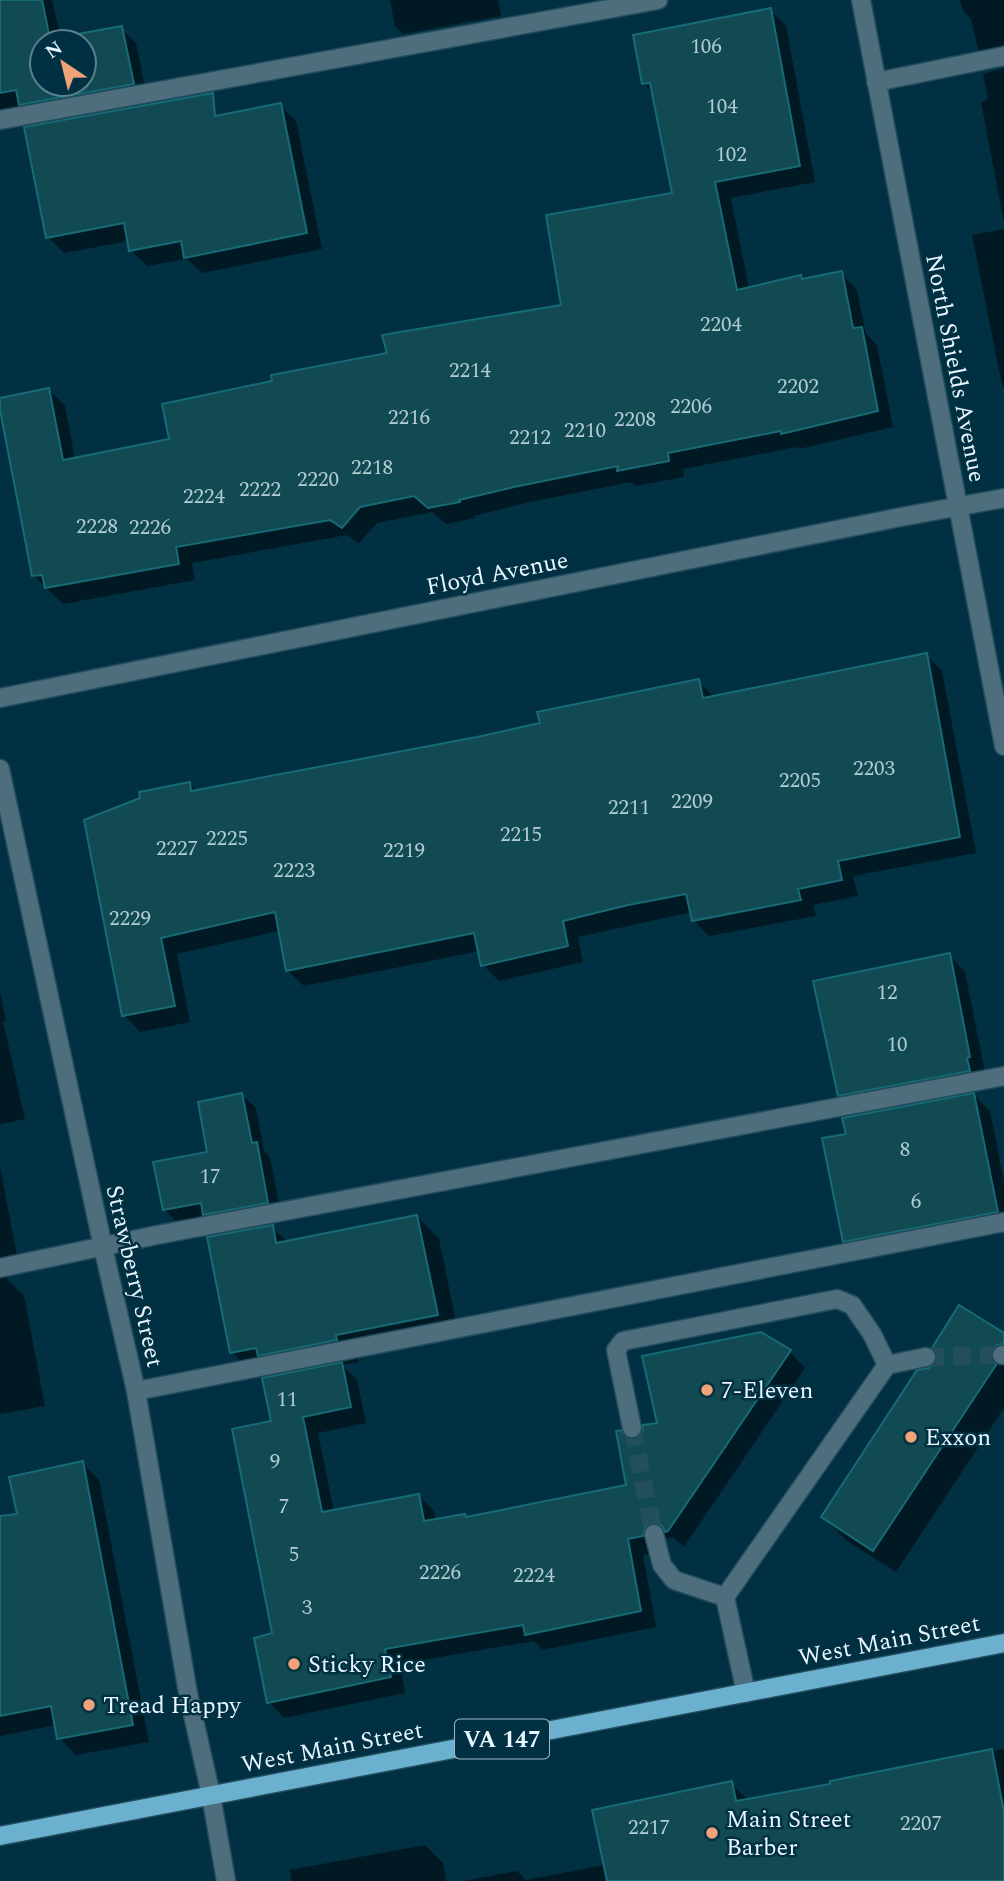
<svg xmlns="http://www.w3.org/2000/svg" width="1004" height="1881" font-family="Spectral,serif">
	<rect width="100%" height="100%" fill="#003042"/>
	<!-- shadow -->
	<g fill="#0007" fill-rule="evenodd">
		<path d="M0,0H52L61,39L121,28L136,43L147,99L36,119L23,106L0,111ZM42,42H84V84H42Z"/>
		<path d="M390,0H498L501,16L403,34L395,26Z"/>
		<path d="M960,0H1004V64L994,65L978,49L971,19L963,11Z"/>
		<path d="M770,10L786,26L815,182L731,198L749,289L800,277L804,281L841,273L857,290L866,334L877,345L893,427L799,449L797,447L683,469L684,477L635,486L631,482L530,502L474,516L475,518L446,524L432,512L377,523L359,543L347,535L192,563L195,580L63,604L33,575L0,400L49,390L65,406L75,459L171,441L274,382L389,354L563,306L674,195L654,94L644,83Z"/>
		<path d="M1004,68V223L981,102L988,100L983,74Z"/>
		<path d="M280,105L296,121L322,249L202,273L187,259L147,266L131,250L129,241L64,253L48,237L155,131Z"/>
		<path d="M1004,229V387L1002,385L972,235Z"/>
		<path d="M926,655L942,671L976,853L853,876L858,896L813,905L816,916L709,936L693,920L692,912L578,937L583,962L499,981L483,965L480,951L304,986L287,970L280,931H278L177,954L190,1022L140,1032L124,1015L189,783L198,792L542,725L698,681L714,697Z"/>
		<path d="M949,955L965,972L985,1073L855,1111L839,1095Z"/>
		<path d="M0,992L6,1021H3L25,1119L0,1124Z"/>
		<path d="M242,1095L256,1108L264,1151L270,1157L281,1216L178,1223L164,1209L209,1153Z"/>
		<path d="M974,1095L990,1111L1004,1181V1229L861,1257L845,1241L848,1135Z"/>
		<path d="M0,1166L20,1272L8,1276L7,1279L24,1296L45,1406L0,1414Z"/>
		<path d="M417,1216L439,1239L459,1337L358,1358L359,1362L342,1365L357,1380L366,1423L318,1433L334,1512L418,1495L434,1511L436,1521L465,1516L468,1519L628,1487V1440L636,1441L659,1424L790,1352L805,1368L684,1547L674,1538H668L661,1542L658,1552L643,1555L656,1627L542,1650L534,1641L400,1664L405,1693L284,1718L269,1702L274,1635L273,1422L281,1376L275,1370L254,1374L232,1352L272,1227L288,1243Z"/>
		<path d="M1004,1335V1408L896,1572L846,1540L824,1517L930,1370Z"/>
		<path d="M82,1463L99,1480L149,1742L76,1755L59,1738L56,1725L0,1736V1547Z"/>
		<path d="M1004,1749V1881H464L517,1871L526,1880L605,1865L731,1783L749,1801L832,1785V1782Z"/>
		<path d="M425,1845L443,1863L446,1881H292L290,1870Z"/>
	</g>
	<!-- building -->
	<g fill="#114a53" stroke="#166b77" stroke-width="2" fill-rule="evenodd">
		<path d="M0,0H42L50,39L122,26L134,84L19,105L16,90L0,93ZM42,42H84V84H42Z"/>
		<path d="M771,8L800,166L715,182L737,290L801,275L802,279L842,271L853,328L862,327L878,411L781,434V431L668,453L669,461L617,471L618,466L514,487L459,500L460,502L428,508L414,496L360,507L342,528L330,520L176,547L179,564L45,588L42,575L32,576L0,410V398L49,388L63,460L169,439L162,404L272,381L271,375L387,353L382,335L561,305L546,215L672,193L650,83L642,84L633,35Z"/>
		<path d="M213,93L215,116L281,103L307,233L184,258L181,241L129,251L124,223L46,238L24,127Z"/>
		<path d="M927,653L960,837L838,861L842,880L798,889L801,900L692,921L686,894L628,905L563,921L568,946L481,966L474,933L286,971L275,912L161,938L175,1006L122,1016L84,820L140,798L139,792L190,782L191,791L477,737L540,723L537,712L699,679L703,698Z"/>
		<path d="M950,953L970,1057L967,1058L970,1071L838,1096L813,981Z"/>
		<path d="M242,1093L252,1143L257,1142L268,1203L203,1215L201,1203L163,1210L153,1162L207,1152L198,1102Z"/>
		<path d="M974,1093L998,1212L843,1242L822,1138L846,1134L842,1118Z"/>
		<path d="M417,1215L438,1315L336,1335L337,1340L258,1356L256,1348L230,1353L207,1237L273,1225L276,1243Z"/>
		<path d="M959,1305L1004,1333V1344L997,1345L993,1349L991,1356L996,1365L873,1551L821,1517L917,1370L929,1368L936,1361L937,1354L932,1348Z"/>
		<path d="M761,1332L791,1350L668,1531L665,1532L663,1527L658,1523H652L646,1526L643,1536L628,1539L641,1611L525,1635L523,1625L385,1649L391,1677L267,1703L254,1638L272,1633L232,1429L271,1421L262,1378L342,1362L351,1407L303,1417L322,1512L419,1494L424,1521L465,1514L466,1517L626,1485L616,1431L621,1430L628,1438L635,1439L642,1432L643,1425L657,1423L642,1356Z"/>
		<path d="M83,1461L133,1725L57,1739L51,1706L0,1716V1516L17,1514L9,1477Z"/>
		<path d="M992,1749L1004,1812V1881H607L592,1810L732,1781L736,1801L830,1784V1781Z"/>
	</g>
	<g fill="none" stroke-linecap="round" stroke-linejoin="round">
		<!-- minor-tunnel -->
		<g stroke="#234e5e" stroke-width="18" stroke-dasharray="18 9" stroke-linecap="butt">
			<path d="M926,1357L1002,1355"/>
			<path d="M632,1428L654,1534"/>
		</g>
		<!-- minor casing -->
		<g stroke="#204c5c" stroke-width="21">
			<g id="minor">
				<path d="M861,0L1004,746"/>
				<path d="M876,82L1004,56"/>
				<path d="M0,120L658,0"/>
				<path d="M0,698L901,517L1004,498"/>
				<path d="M0,769L103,1247L136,1391L188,1693L211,1795L226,1881"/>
				<path d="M0,1268L157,1235L1004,1076"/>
				<path d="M1002,1355H1004"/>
				<path d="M136,1391L1004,1222"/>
				<path d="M632,1428L616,1350L623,1341L837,1299L852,1305L872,1334L887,1365"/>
				<path d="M654,1534L662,1565L674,1580L725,1597"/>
				<path d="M746,1693L725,1597L887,1365L926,1357"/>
			</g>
		</g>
		<!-- major casing -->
		<g stroke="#204c5c" stroke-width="21">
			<path id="major" d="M0,1836L1004,1643"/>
		</g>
		<!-- minor -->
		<use href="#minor" stroke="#4e6e7d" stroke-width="18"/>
		<!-- major -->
		<use href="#major" stroke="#6cb0cf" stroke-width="18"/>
	</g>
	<!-- markers -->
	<g fill="#f0a378" stroke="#003042" stroke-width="2.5">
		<circle cx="707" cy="1390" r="7"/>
		<circle cx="911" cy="1437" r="7"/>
		<circle cx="294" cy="1664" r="7"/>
		<circle cx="89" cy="1705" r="7"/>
		<circle cx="712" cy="1833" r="7"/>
	</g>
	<g text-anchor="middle" stroke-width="5" stroke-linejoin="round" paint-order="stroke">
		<!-- number labels -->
		<g font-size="21" fill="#b2ccd4">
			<text x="706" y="53">106</text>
			<text x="722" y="113">104</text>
			<text x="731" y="161">102</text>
			<text x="721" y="331">2204</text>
			<text x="470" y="377">2214</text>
			<text x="798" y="393">2202</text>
			<text x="691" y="413">2206</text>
			<text x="409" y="424">2216</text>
			<text x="635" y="426">2208</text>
			<text x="585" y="437">2210</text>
			<text x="530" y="444">2212</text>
			<text x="372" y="474">2218</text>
			<text x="318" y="486">2220</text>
			<text x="260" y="496">2222</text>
			<text x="204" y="503">2224</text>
			<text x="97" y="533">2228</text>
			<text x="150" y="534">2226</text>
			<text x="874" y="775">2203</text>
			<text x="800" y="787">2205</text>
			<text x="692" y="808">2209</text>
			<text x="629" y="814">2211</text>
			<text x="521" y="841">2215</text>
			<text x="227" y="845">2225</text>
			<text x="177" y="855">2227</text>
			<text x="404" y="857">2219</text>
			<text x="294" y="877">2223</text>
			<text x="130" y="925">2229</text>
			<text x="887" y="999">12</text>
			<text x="897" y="1051">10</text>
			<text x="905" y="1156">8</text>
			<text x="210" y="1183">17</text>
			<text x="916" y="1208">6</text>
			<text x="287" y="1406">11</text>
			<text x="275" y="1468">9</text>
			<text x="284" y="1513">7</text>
			<text x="294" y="1561">5</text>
			<text x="440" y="1579">2226</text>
			<text x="534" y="1582">2224</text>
			<text x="307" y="1614">3</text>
			<text x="921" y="1830">2207</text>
			<text x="649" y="1834">2217</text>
		</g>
		<!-- shield labels -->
		<rect fill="#003042" stroke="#a2bbc6" stroke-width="2" x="455" y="1719.5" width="94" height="39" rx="5"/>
		<g font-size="23" font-weight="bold" fill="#e8f7ff">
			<text x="502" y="1747">VA 147</text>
		</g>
		<!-- street labels -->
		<g font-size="24" fill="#e8f7ff" stroke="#003042">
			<text transform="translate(956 368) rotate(79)" y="8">North Shields Avenue</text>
			<text transform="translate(497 573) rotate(-11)" y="8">Floyd Avenue</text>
			<text transform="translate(135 1276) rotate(77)" y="8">Strawberry Street</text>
			<text transform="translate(889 1640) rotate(-11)" y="8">West Main Street</text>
			<text transform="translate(332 1747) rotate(-11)" y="8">West Main Street</text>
		</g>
		<!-- poi labels -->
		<g font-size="24" fill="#e8f7ff" stroke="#003042" text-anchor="start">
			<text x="721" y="1398">7-Eleven</text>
			<text x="925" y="1445">Exxon</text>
			<text x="308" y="1672">Sticky Rice</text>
			<text x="103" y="1713">Tread Happy</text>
			<text x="726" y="1827">Main Street<tspan x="726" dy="28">Barber</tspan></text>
		</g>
	</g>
	<!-- north arrow -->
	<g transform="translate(63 63) rotate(325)"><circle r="33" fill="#003042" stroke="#5d808e" stroke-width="2"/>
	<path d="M0-5L12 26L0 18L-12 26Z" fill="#f0a378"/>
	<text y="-10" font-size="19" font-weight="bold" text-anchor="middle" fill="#e8f7ff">N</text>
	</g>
</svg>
